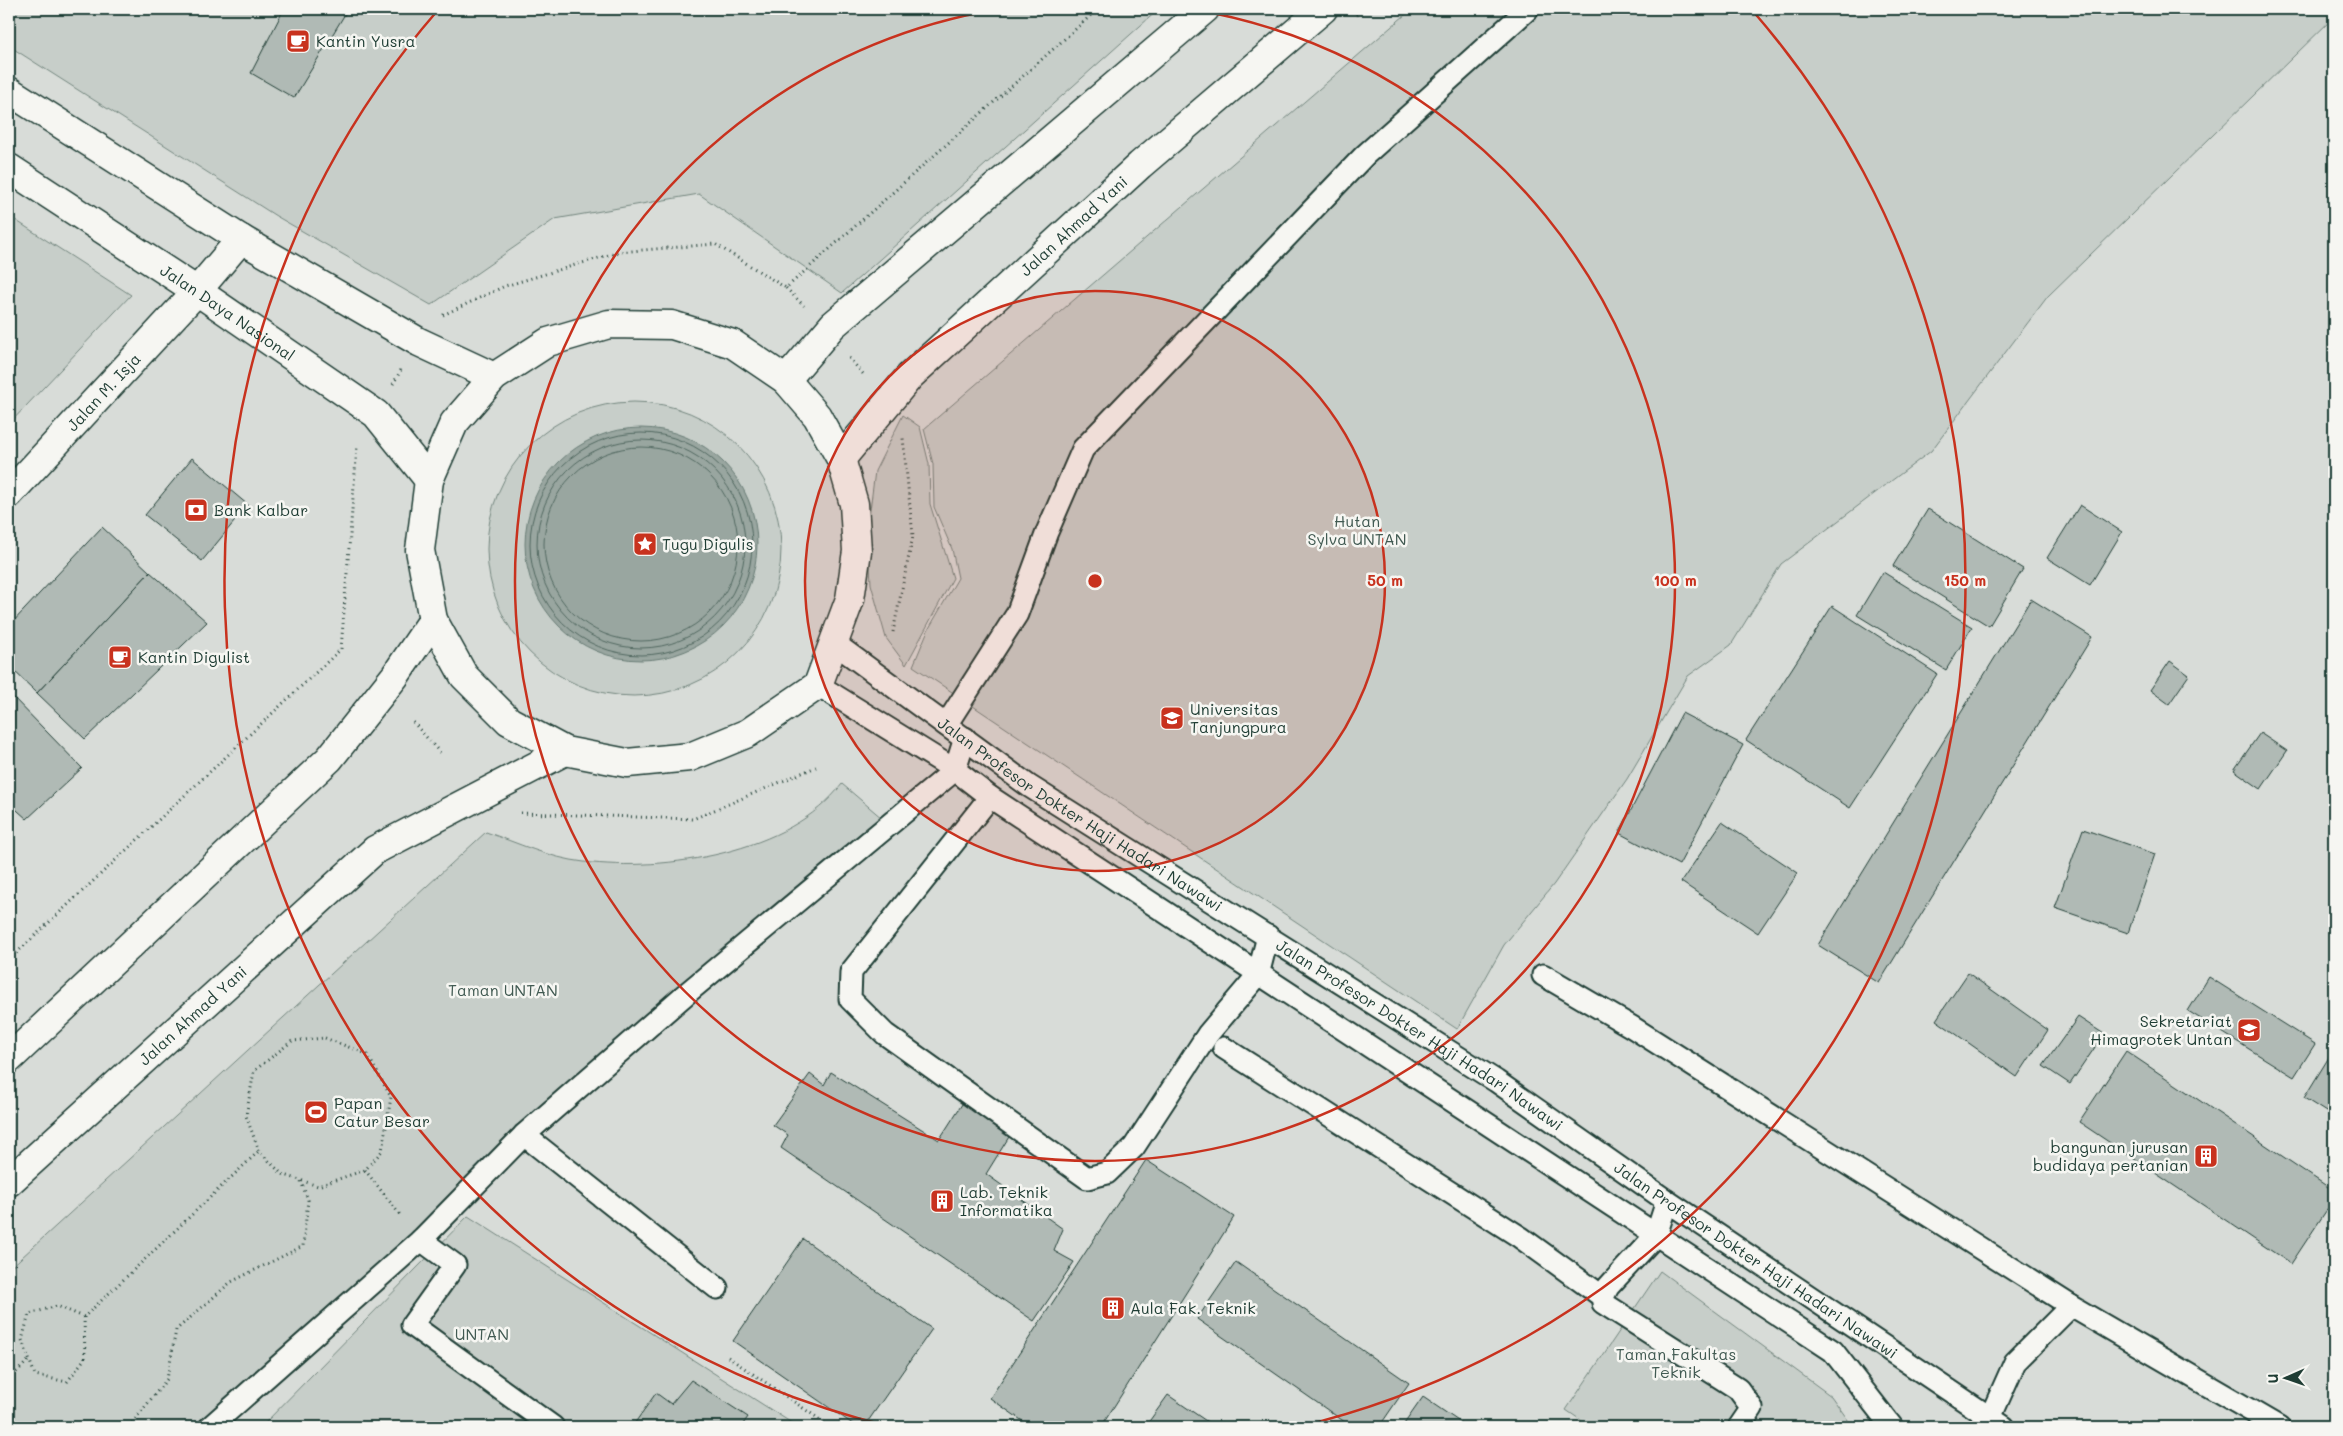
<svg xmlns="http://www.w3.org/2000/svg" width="2343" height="1436" font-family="Mali,sans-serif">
	<rect width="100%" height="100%" fill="#e9ebe7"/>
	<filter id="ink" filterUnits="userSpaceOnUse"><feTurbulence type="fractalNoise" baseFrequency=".02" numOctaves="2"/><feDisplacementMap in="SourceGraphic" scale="10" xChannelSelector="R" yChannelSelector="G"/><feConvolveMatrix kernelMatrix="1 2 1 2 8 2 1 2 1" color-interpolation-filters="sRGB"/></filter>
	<g filter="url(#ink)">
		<!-- built -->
		<rect fill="#d8dcd8" x="9" y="9" width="2325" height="1418"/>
		<!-- green -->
		<g fill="#c7cec9" stroke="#73867e">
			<path d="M9,9H1159L842,293L699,194L555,219L431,305L276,216L9,46Z"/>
			<path d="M1412,9H2334V17L2048,296L1931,451L1781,564L1731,645L1688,676L1627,779L1554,884L1504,945L1457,1029L913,666L928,630L958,578L952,549L934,507L933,464L924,429Z"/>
			<path d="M9,216L131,295L9,424Z"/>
			<circle cx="634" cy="549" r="147"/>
			<path d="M903,415L920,427L929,464L930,504L953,578L906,665L886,638L871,584L868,526L875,471Z"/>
			<path d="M842,784L889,824L195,1427H9V1269L486,832C518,843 549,858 584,862C665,872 790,853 842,784Z"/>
			<path d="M468,1216L798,1427H261Z"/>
			<path d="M1660,1271L1831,1396L1853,1427H1591L1566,1410Z"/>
		</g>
		<!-- water -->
		<circle fill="#99a6a0" stroke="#687c75" cx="641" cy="544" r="116"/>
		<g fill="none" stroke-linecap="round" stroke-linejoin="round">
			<!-- shore -->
			<g stroke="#50675f" stroke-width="1">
				<circle cx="641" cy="544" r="111"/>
				<circle cx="641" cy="544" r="104"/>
				<circle cx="641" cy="544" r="97"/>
			</g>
		</g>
		<!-- building -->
		<g fill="#b0bab5" stroke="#1f3d34">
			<path d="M284,9H348L294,98L251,73Z"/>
			<path d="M192,458L248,505L202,561L145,515Z"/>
			<path d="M2080,505L2122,532L2090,585L2047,558Z"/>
			<path d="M1928,509L2023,569L1989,626L1893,566Z"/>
			<path d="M102,527L150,572L37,693L9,666V626Z"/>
			<path d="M150,572L207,622L85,739L37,693Z"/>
			<path d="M1883,572L1972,627L1946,670L1857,615Z"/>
			<path d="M2031,599L2092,637L1879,983L1818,945Z"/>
			<path d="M1832,606L1937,674L1850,808L1746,740Z"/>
			<path d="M2170,661L2189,675L2169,704L2150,690Z"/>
			<path d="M9,693L82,768L27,819L9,803Z"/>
			<path d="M1682,713L1743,745L1679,865L1619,833Z"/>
			<path d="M2260,733L2287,751L2261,789L2234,770Z"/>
			<path d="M1722,822L1798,873L1758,933L1681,882Z"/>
			<path d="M2083,829L2155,854L2128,933L2055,908Z"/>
			<path d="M1968,973L2048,1030L2017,1077L1936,1020Z"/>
			<path d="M2209,977L2315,1044L2294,1077L2188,1011Z"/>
			<path d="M2078,1017L2104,1034L2070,1084L2043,1066Z"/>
			<path d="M2334,1049V1117L2304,1098Z"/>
			<path d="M2126,1051L2334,1191V1199L2291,1264L2079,1122Z"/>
			<path d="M831,1072L939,1140L964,1101L1012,1132L986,1174L1063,1229L1054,1251L1074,1262L1034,1321L781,1148L788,1135L773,1125L810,1074L824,1085Z"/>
			<path d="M1146,1160L1234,1217L1101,1427H1031L990,1398Z"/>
			<path d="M803,1239L932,1329L864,1427H857L733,1341Z"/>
			<path d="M1236,1262L1409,1383L1379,1427H1352L1197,1319Z"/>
			<path d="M691,1380L748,1417L741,1427H632L656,1393L671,1404Z"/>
			<path d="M1168,1395L1215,1427H1145Z"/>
			<path d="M1423,1397L1467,1427H1402Z"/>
		</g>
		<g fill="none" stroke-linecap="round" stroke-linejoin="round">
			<!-- lane casing -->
			<g stroke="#1f3d34" stroke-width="25">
				<g id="lane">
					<path id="s1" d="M834,643L1029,786L1496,1081L1667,1201L2004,1427"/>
					<path d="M818,685L955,770L990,797L1833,1351L1892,1427"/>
					<path d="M946,725L1017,614L1047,532L1083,449L1365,155L1528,9"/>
					<path d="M990,797L851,972L850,999L885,1034L1087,1178L1107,1173L1134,1147L1208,1034L1258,975L1268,936"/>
					<path d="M1543,975L1632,1027L2071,1306"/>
					<path d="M1224,1048L1520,1237L1603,1297"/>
					<path d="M524,1135L717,1288"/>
					<path d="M1667,1201L1656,1235L1608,1287L1603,1297V1303L1738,1389L1752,1408L1739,1427"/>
					<path d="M421,1240L455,1265L412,1325L553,1427"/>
					<path d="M1990,1418L2015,1362L2071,1306L2279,1427"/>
					<path d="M210,1427L421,1240L524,1135L687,993L955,770L965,738"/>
				</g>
			</g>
			<!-- street casing -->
			<g stroke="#1f3d34" stroke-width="31">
				<g id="street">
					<path id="s2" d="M9,494L197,291L241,239"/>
				</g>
			</g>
			<!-- secondary casing -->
			<g stroke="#1f3d34" stroke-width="31">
				<g id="secondary">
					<path d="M9,91L241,239L419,342L494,377"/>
					<path id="s3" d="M9,168L197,291L376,414L429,480"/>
				</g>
			</g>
			<!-- highway casing -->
			<g stroke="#1f3d34" stroke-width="31">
				<g id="highway">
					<path d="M609,324L672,325L733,344L786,380L817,416L841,459L854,504L857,551L850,599L818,685L748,733L690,757L627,763L565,751L509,721L464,676L433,620L420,550L429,480L454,423L494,377L548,342Z"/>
					<path d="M786,380L833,325L1205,9"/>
					<path id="s4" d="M841,459L910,376L1140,165L1323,9"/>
					<path d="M9,1059L329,759L395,676L433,620"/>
					<path id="s5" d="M9,1182L375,850L565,751"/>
				</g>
			</g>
			<!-- path -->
			<g stroke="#1f3d34" stroke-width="3" stroke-dasharray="1 4" stroke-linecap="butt">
				<path d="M1356,15L1363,9"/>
				<path d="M786,288L804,306"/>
				<path d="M443,315L505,286L619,252L715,244L786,288L1098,9"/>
				<path d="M849,358L865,376"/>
				<path d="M393,384L401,370"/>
				<path d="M893,632L913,536L903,438"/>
				<path d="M413,722L442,755"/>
				<path d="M521,813L693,819L816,767"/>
				<path d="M9,960L341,649L357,447"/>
				<path d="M325,1038L367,1054L391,1097L382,1151L365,1170L318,1186L282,1174L259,1151L246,1116L254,1071L292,1041Z"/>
				<path d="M365,1170L401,1216"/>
				<path d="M84,1317L85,1358L67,1382L35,1375L22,1340L29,1314L57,1306L84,1317L259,1151"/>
				<path d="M728,1357L831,1427"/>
				<path d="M9,1379L29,1360"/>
				<path d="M1475,1424L1480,1427"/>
				<path d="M129,1427L167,1379L176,1330L231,1282L303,1246L308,1200L301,1181"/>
			</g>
			<!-- lane -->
			<use href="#lane" stroke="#f6f6f2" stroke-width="21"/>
			<!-- street -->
			<use href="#street" stroke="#f6f6f2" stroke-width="28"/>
			<!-- secondary -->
			<use href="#secondary" stroke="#f6f6f2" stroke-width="28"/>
			<!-- highway -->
			<use href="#highway" stroke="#f6f6f2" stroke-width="28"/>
		</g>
	</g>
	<!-- distance rings -->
	<circle cx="1095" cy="581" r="290" fill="#c8321e" fill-opacity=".12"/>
	<g fill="none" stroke="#c8321e" stroke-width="2.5">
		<circle cx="1095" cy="581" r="290"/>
		<path d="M1191 9A580 580 0 1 1 999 9"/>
		<path d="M892 1427A870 870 0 0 1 438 10M1752 10A870 870 0 0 1 1298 1427"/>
	</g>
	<!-- icons -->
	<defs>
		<g id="cafe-square" transform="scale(1.25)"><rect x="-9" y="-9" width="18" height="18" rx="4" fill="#c8321e" stroke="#f6f6f2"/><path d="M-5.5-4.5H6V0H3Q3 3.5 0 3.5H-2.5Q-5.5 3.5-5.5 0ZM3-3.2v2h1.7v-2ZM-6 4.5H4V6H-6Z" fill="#fff"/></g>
		<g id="bank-square" transform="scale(1.25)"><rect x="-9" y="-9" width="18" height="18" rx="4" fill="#c8321e" stroke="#f6f6f2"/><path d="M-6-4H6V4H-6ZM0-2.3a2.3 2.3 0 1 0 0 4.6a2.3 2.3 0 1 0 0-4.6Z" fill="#fff"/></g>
		<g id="sight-square" transform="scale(1.25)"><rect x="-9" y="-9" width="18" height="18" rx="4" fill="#c8321e" stroke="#f6f6f2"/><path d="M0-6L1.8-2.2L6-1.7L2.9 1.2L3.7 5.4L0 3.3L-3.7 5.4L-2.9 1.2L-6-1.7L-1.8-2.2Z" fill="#fff"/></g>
		<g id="university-square" transform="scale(1.25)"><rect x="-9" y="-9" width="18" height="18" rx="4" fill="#c8321e" stroke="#f6f6f2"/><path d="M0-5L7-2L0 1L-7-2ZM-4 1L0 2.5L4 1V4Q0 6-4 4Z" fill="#fff"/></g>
		<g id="stadium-square" transform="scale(1.25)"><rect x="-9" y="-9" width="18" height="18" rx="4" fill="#c8321e" stroke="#f6f6f2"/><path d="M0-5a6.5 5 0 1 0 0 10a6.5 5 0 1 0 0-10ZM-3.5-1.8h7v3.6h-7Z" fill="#fff"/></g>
		<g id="building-square" transform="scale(1.25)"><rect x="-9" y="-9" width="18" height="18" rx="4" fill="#c8321e" stroke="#f6f6f2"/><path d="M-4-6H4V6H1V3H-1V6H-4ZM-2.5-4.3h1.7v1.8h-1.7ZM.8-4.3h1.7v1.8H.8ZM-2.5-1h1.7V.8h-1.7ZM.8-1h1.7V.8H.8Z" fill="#fff"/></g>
	</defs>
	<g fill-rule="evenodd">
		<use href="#cafe-square" x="298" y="41"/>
		<use href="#bank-square" x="196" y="510"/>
		<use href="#sight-square" x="645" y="544"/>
		<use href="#cafe-square" x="120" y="657"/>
		<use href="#university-square" x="1172" y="718"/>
		<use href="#university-square" x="2249" y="1030"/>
		<use href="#stadium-square" x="316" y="1112"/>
		<use href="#building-square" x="2206" y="1156"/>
		<use href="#building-square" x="942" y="1201"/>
		<use href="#building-square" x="1113" y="1308"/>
	</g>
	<g text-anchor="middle" stroke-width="5" stroke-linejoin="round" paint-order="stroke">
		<!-- poi labels -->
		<g font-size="16" fill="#1f3d34" stroke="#f6f6f2" text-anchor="start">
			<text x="316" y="47">Kantin Yusra</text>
			<text x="214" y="516">Bank Kalbar</text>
			<text x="662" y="550">Tugu Digulis</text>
			<text x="138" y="663">Kantin Digulist</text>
			<text x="1190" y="715">Universitas<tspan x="1190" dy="18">Tanjungpura</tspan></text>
			<text x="2232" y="1027" text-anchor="end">Sekretariat<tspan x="2232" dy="18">Himagrotek Untan</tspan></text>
			<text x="334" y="1109">Papan<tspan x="334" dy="18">Catur Besar</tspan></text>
			<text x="2188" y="1153" text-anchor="end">bangunan jurusan<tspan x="2188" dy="18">budidaya pertanian</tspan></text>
			<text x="960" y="1198">Lab. Teknik<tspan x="960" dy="18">Informatika</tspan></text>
			<text x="1130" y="1314">Aula Fak. Teknik</text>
		</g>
		<!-- street labels -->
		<g font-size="16" fill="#1f3d34" stroke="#f6f6f2">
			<text dy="6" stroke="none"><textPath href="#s4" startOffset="330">Jalan Ahmad Yani</textPath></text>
			<text dy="6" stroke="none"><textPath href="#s3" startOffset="262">Jalan Daya Nasional</textPath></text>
			<text dy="6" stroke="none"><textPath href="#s2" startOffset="139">Jalan M. Isja</textPath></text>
			<text dy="6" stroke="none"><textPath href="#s1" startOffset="300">Jalan Profesor Dokter Haji Hadari Nawawi</textPath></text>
			<text dy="6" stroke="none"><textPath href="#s5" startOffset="248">Jalan Ahmad Yani</textPath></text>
			<text dy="6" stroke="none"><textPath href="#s1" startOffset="705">Jalan Profesor Dokter Haji Hadari Nawawi</textPath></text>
			<text dy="6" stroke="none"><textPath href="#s1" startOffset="1110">Jalan Profesor Dokter Haji Hadari Nawawi</textPath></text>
		</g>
		<!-- park labels -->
		<g font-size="16" fill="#415a52" stroke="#f6f6f2">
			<text x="1357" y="527">Hutan<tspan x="1357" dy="18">Sylva UNTAN</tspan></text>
			<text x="503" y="996">Taman UNTAN</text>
			<text x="482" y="1340">UNTAN</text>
			<text x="1676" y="1360">Taman Fakultas<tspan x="1676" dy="18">Teknik</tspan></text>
		</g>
	</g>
	<circle cx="1095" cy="581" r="8" fill="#c8321e" stroke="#f6f6f2" stroke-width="2.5"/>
	<g font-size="15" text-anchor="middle" font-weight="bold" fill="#c8321e" stroke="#f6f6f2" stroke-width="5" stroke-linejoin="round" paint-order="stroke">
		<text x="1385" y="586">50 m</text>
		<text x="1675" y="586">100 m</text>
		<text x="1965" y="586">150 m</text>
	</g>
	<!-- margin -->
	<rect width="2343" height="1436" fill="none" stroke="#f6f6f2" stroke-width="30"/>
	<rect x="15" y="15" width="2313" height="1406" fill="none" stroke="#1f3d34" stroke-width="2" filter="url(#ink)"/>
	<!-- north arrow -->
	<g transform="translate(2286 1378) rotate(268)" stroke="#f6f6f2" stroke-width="4" paint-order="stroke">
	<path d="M0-4L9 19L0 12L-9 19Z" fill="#1f3d34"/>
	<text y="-8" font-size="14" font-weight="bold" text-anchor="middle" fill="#1f3d34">U</text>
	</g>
</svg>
